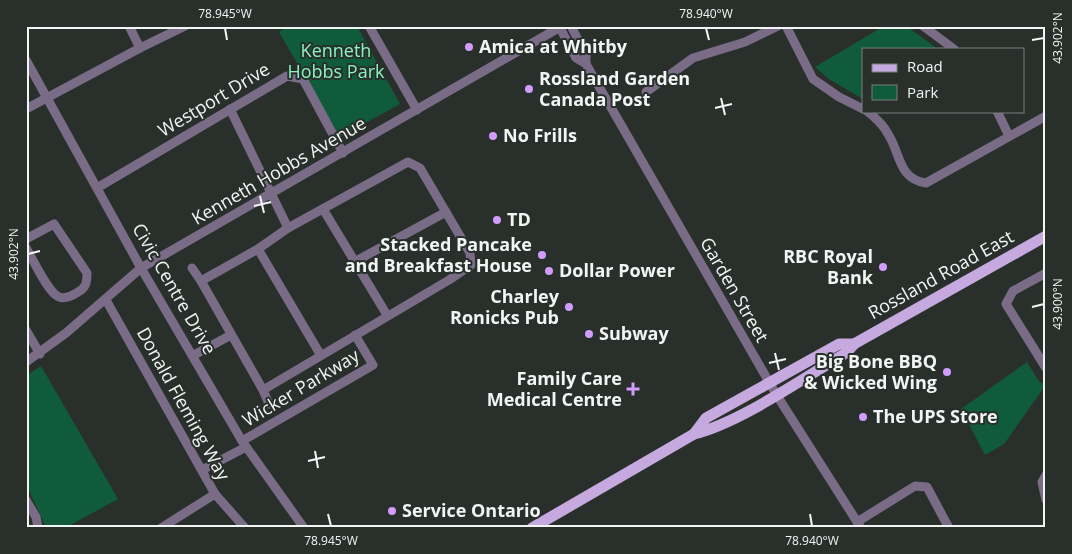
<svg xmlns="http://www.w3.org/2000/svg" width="1072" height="554" font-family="'Open Sans',sans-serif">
	<rect width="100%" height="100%" fill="#29302c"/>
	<!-- green -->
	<g fill="#105b3c">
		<path d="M288,26H357L400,104L340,137L279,32Z"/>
		<path d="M884,26H906L938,49H863V99L829,79L815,67Z"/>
		<path d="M1027,362L1038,380L1045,386L1004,444L985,455L961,409Z"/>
		<path d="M41,366L118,499L65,528H46L26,484V376Z"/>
	</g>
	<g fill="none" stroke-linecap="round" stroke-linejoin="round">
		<!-- minor -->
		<g stroke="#7a6c86" stroke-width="9">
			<path d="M129,26L140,48"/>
			<path d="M369,26L417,110"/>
			<path d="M559,26L576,58L586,64"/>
			<path d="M571,26L586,55V64L776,394L861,528"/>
			<path d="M786,26L813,79L839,97L863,109"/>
			<path d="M923,26L954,49"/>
			<path d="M26,60L141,268L242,441L304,528"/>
			<path d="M646,92L693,58L745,42L778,26"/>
			<path d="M26,109L140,48L185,26"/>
			<path d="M230,109L288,228"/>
			<path d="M867,111C874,116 884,126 888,134C901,154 898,179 926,183L1046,116"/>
			<path d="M997,111L1009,136"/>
			<path d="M408,162L420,168L470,253L471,265L449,280L263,390L201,281L258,249L288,228Z"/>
			<path d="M97,188L287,76L303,79L343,153"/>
			<path d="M323,209L387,315"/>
			<path d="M26,239L54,224L87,273C87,282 86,288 78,292C72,296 65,299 59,297C48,293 33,259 26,248"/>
			<path d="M258,249L320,354"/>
			<path d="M356,261L446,212"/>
			<path d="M192,268L201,281"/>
			<path d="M1046,273L1013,291L1006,304L1046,368"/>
			<path d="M106,300L215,494L161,528"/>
			<path d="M26,330L40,354"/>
			<path d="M194,355L231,335"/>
			<path d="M26,362L66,333L141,268L562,26"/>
			<path d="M263,390L269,404"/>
			<path d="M242,441L373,365L355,335"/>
			<path d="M202,470L246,447"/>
			<path d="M1046,475L1042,482L1046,500"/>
			<path d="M215,494L245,528"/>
			<path d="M26,500L36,517L38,528"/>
			<path d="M857,522L915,486L927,487L949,528"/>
		</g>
		<!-- major -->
		<g stroke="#c6a9de" stroke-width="11">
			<path d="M694,434L706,418L839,344H854"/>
			<path d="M532,528L694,434C741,422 802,379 846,353L854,344L1046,236"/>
		</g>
	</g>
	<!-- ticks -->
	<path fill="none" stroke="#f1f5f3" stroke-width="2" d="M225,28L227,40M706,28L709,40M1032,40L1044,38M721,98L725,115M715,108L732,104M260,196L264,213M254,206L271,202M28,254L40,251M1032,307L1044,304M775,353L779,370M769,363L786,359M315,451L318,468M308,461L325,457M328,514L331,526M810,514L812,526"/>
	<!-- markers -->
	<g fill="#d29cfd" stroke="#29302c" stroke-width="2">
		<circle cx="469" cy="47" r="5"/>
		<circle cx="529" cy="89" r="5"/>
		<circle cx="493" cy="136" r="5"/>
		<circle cx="497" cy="220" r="5"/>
		<circle cx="542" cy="255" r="5"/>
		<circle cx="883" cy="267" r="5"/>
		<circle cx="549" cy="271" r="5"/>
		<circle cx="569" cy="307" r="5"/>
		<circle cx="589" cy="334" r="5"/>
		<circle cx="947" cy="372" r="5"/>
		<path d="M630.5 381.5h5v5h5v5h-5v5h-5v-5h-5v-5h5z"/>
		<circle cx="863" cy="417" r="5"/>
		<circle cx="392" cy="511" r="5"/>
	</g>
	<g text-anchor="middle" stroke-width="4" stroke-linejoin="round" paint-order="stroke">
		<!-- poi labels -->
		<g font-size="18" font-weight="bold" fill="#f1f5f3" stroke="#29302c" text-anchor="start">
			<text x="479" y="53">Amica at Whitby</text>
			<text x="539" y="85">Rossland Garden<tspan x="539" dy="21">Canada Post</tspan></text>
			<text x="503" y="142">No Frills</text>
			<text x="507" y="226">TD</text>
			<text x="532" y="251" text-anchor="end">Stacked Pancake<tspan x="532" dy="21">and Breakfast House</tspan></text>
			<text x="873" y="263" text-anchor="end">RBC Royal<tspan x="873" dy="21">Bank</tspan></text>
			<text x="559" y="277">Dollar Power</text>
			<text x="559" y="303" text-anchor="end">Charley<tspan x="559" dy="21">Ronicks Pub</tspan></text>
			<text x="599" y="340">Subway</text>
			<text x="937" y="368" text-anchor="end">Big Bone BBQ<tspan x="937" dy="21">&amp; Wicked Wing</tspan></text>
			<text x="622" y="385" text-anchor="end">Family Care<tspan x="622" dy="21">Medical Centre</tspan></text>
			<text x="873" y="423">The UPS Store</text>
			<text x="402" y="517">Service Ontario</text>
		</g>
		<!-- park labels -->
		<g font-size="18" fill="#8af3bd" stroke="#29302c">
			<text x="336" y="57">Kenneth<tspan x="336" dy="21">Hobbs Park</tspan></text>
		</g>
		<!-- street labels -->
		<g font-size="18" fill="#f1f5f3" stroke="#29302c">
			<text transform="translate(214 100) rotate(-31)" y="6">Westport Drive</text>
			<text transform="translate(279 171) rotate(-30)" y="6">Kenneth Hobbs Avenue</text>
			<text transform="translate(941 275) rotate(-29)" y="6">Rossland Road East</text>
			<text transform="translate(174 289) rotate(60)" y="6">Civic Centre Drive</text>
			<text transform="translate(734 290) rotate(60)" y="6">Garden Street</text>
			<text transform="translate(301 388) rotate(-31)" y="6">Wicker Parkway</text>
			<text transform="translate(183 404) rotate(61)" y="6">Donald Fleming Way</text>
		</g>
	</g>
	<!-- border -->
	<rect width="1072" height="554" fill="none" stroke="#29302c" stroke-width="55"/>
	<!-- legend -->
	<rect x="862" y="48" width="162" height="65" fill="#29302c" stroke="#797f7c"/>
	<rect x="872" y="64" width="25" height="8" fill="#c6a9de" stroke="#797f7c"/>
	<text x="907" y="72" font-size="15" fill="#f1f5f3">Road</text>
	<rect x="872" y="85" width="25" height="15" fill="#105b3c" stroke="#797f7c"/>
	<text x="907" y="98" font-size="15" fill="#f1f5f3">Park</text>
	<rect x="28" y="28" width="1016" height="498" fill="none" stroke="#f1f5f3" stroke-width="2"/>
	<g font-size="12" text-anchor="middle" fill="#f1f5f3">
		<text x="225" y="18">78.945°W</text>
		<text x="706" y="18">78.940°W</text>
		<text transform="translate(1058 38) rotate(-90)" y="4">43.902°N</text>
		<text transform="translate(14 254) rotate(-90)" y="4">43.902°N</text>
		<text transform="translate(1058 304) rotate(-90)" y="4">43.900°N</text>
		<text x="331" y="545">78.945°W</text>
		<text x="812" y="545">78.940°W</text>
	</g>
</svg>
